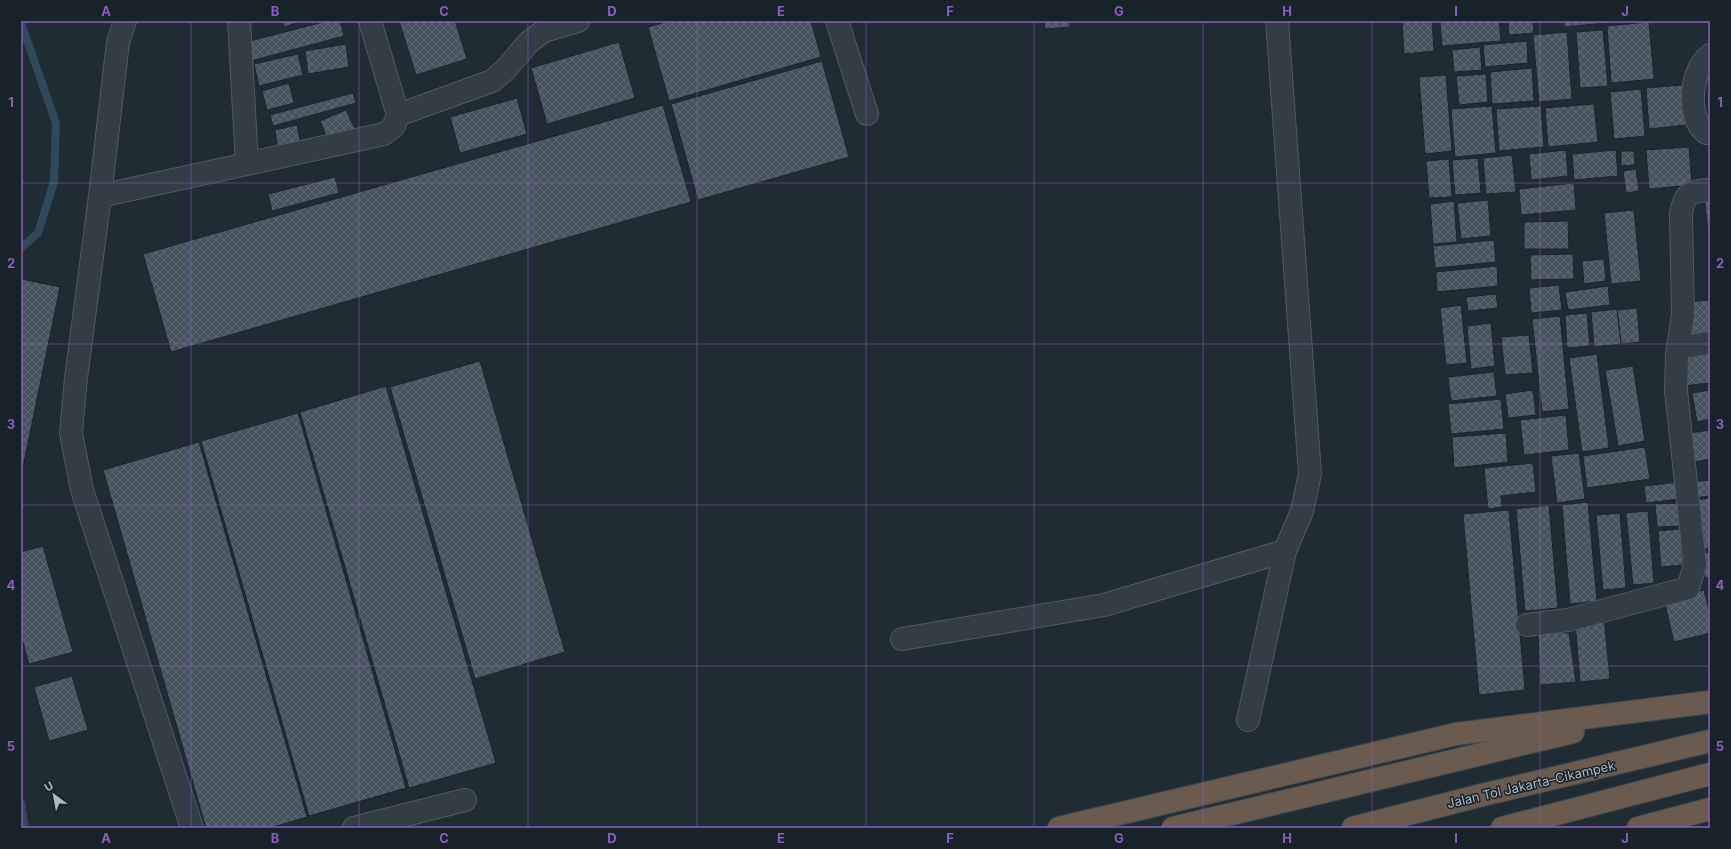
<svg xmlns="http://www.w3.org/2000/svg" width="1731" height="849" font-family="Inter,sans-serif">
	<defs>
		<pattern id="building-cross-hatch" width="8" height="8" patternUnits="userSpaceOnUse"><rect width="8" height="8" fill="#45545f"/><path d="M0 0l8 8M0 8l8-8" fill="none" stroke="#5d6a74"/></pattern>
	</defs>
	<rect width="100%" height="100%" fill="#1f2c34"/>
	<g fill="none" stroke-linecap="round" stroke-linejoin="round">
		<!-- stream -->
		<g stroke="#30495a" stroke-width="8">
			<path d="M21,23L56,123L54,182L38,233L21,248"/>
			<path d="M21,803L25,828"/>
		</g>
	</g>
	<!-- building -->
	<g fill="url(#building-cross-hatch)" stroke="#1a242c">
		<path d="M282,21H303L284,27Z"/>
		<path d="M327,21H340L344,36L251,61L246,42Z"/>
		<path d="M399,21H455L467,59L416,75Z"/>
		<path d="M669,21H811L821,57L669,101L648,27Z"/>
		<path d="M1044,21H1069L1070,27L1045,29Z"/>
		<path d="M1402,21H1432L1434,51L1404,54Z"/>
		<path d="M1440,21H1499L1501,41L1442,46Z"/>
		<path d="M1508,21H1533L1534,33L1509,35Z"/>
		<path d="M1564,21H1605V23L1564,27Z"/>
		<path d="M1649,22L1654,79L1611,83L1607,26Z"/>
		<path d="M1603,30L1608,86L1580,88L1576,32Z"/>
		<path d="M1567,32L1572,99L1539,102L1533,35Z"/>
		<path d="M1527,41L1528,63L1485,67L1483,45Z"/>
		<path d="M619,42L635,98L547,124L531,68Z"/>
		<path d="M346,44L349,67L308,74L305,51Z"/>
		<path d="M1480,47L1482,70L1454,72L1452,50Z"/>
		<path d="M298,54L303,75L259,86L254,64Z"/>
		<path d="M822,61L849,157L698,200L671,104Z"/>
		<path d="M1532,68L1534,101L1492,104L1490,72Z"/>
		<path d="M1486,74L1488,102L1459,105L1456,76Z"/>
		<path d="M1446,75L1452,151L1425,154L1419,77Z"/>
		<path d="M289,83L294,103L267,110L262,91Z"/>
		<path d="M1683,85L1686,125L1649,129L1646,88Z"/>
		<path d="M1641,89L1645,136L1614,139L1610,92Z"/>
		<path d="M1710,92V120L1709,121L1707,93Z"/>
		<path d="M353,93L356,103L273,126L270,115Z"/>
		<path d="M517,98L527,134L460,153L450,117Z"/>
		<path d="M1594,104L1598,142L1548,147L1545,108Z"/>
		<path d="M663,105L691,202L171,352L143,254Z"/>
		<path d="M1492,106L1496,153L1455,157L1451,109Z"/>
		<path d="M1541,106L1544,147L1499,151L1496,109Z"/>
		<path d="M346,110L356,131L329,142L320,121Z"/>
		<path d="M297,125L301,145L278,150L275,130Z"/>
		<path d="M1689,147L1692,185L1649,189L1646,150Z"/>
		<path d="M1566,150L1568,176L1531,180L1529,154Z"/>
		<path d="M1616,150L1618,176L1574,180L1572,154Z"/>
		<path d="M1621,151H1634L1635,165L1621,166Z"/>
		<path d="M1512,155L1516,192L1486,194L1483,158Z"/>
		<path d="M1478,158L1481,193L1455,195L1452,160Z"/>
		<path d="M1449,159L1452,197L1429,198L1426,161Z"/>
		<path d="M1636,169L1639,191L1626,193L1623,171Z"/>
		<path d="M335,177L339,193L272,211L268,194Z"/>
		<path d="M1574,183L1576,210L1521,215L1519,189Z"/>
		<path d="M1704,195H1710V247Z"/>
		<path d="M1488,200L1491,236L1461,239L1457,203Z"/>
		<path d="M1454,201L1457,242L1433,244L1430,204Z"/>
		<path d="M1634,210L1641,281L1611,284L1604,213Z"/>
		<path d="M1568,221L1569,249H1524V222Z"/>
		<path d="M1494,240L1496,262L1435,268L1433,246Z"/>
		<path d="M1573,254L1574,279L1531,280L1530,255Z"/>
		<path d="M1604,259L1606,281L1584,284L1582,261Z"/>
		<path d="M1497,266L1498,286L1437,292L1436,272Z"/>
		<path d="M21,279L60,287L21,477Z"/>
		<path d="M1559,285L1562,310L1531,313L1529,288Z"/>
		<path d="M1608,286L1610,305L1568,310L1565,292Z"/>
		<path d="M1496,294L1498,308L1468,311L1466,297Z"/>
		<path d="M1710,300V338L1689,340L1686,302Z"/>
		<path d="M1461,305L1467,363L1446,365L1440,308Z"/>
		<path d="M1637,308L1640,342L1621,344L1617,310Z"/>
		<path d="M1617,309L1621,344L1594,347L1591,312Z"/>
		<path d="M1587,313L1590,346L1567,348L1565,315Z"/>
		<path d="M1560,316L1569,409L1542,412L1532,319Z"/>
		<path d="M1491,323L1495,366L1471,369L1467,326Z"/>
		<path d="M1529,335L1533,373L1505,375L1501,337Z"/>
		<path d="M1710,351V383L1683,386L1679,356Z"/>
		<path d="M1597,354L1609,448L1582,452L1569,358Z"/>
		<path d="M480,361L565,652L475,679L390,387Z"/>
		<path d="M1633,366L1645,441L1618,446L1605,370Z"/>
		<path d="M1494,372L1497,396L1451,401L1448,377Z"/>
		<path d="M386,386L496,763L409,788L300,412Z"/>
		<path d="M1533,390L1536,415L1508,418L1505,394Z"/>
		<path d="M1710,390V419L1697,422L1692,393Z"/>
		<path d="M1501,399L1504,429L1451,434L1448,404Z"/>
		<path d="M298,413L406,788L309,816L201,441Z"/>
		<path d="M1566,415L1569,450L1524,455L1520,420Z"/>
		<path d="M1710,430V459L1695,462L1690,433Z"/>
		<path d="M1506,433L1508,462L1454,468L1452,437Z"/>
		<path d="M199,442L307,817L270,828H206L103,470Z"/>
		<path d="M1645,447L1650,479L1587,488L1583,456Z"/>
		<path d="M1579,453L1585,499L1557,503L1551,456Z"/>
		<path d="M1533,463L1536,492L1501,496L1502,507L1488,509L1484,468Z"/>
		<path d="M1710,480V496L1693,498L1692,482Z"/>
		<path d="M1678,482L1679,499L1646,503L1644,486Z"/>
		<path d="M1710,498V548L1700,549L1695,500Z"/>
		<path d="M1588,502L1597,601L1570,604L1562,505Z"/>
		<path d="M1679,503L1681,526L1657,527L1655,504Z"/>
		<path d="M1549,505L1558,608L1525,611L1516,509Z"/>
		<path d="M1509,510L1525,690L1479,695L1463,514Z"/>
		<path d="M1648,511L1654,583L1633,585L1626,513Z"/>
		<path d="M1620,513L1626,588L1603,590L1596,515Z"/>
		<path d="M1680,529L1683,565L1661,567L1658,531Z"/>
		<path d="M43,546L73,652L29,664L21,635V552Z"/>
		<path d="M1710,552V577L1705,578L1702,553Z"/>
		<path d="M1704,590L1710,614V633L1674,642L1664,600Z"/>
		<path d="M1604,618L1610,679L1580,682L1575,621Z"/>
		<path d="M1538,632L1569,633L1576,682L1540,685Z"/>
		<path d="M72,676L88,730L49,741L34,687Z"/>
	</g>
	<g fill="none" stroke-linecap="round" stroke-linejoin="round">
		<!-- minor casing -->
		<g stroke="#505b64" stroke-width="24">
			<g id="minor">
				<path d="M125,21L118,42L100,196L76,378L71,433L82,490L192,828"/>
				<path d="M239,21L247,164"/>
				<path d="M837,21L867,114"/>
				<path d="M1710,55C1690,70 1686,117 1706,133H1710"/>
				<path d="M398,115L492,81L505,70L529,42L544,31L578,21"/>
				<path d="M100,196L384,134L394,126L398,115L370,21"/>
				<path d="M1678,348L1710,343"/>
				<path d="M1527,625L1568,620L1688,588L1695,565L1676,391L1677,354L1683,314L1681,214C1684,193 1691,191 1710,190"/>
				<path d="M902,639L1104,605L1285,551L1302,511L1310,474L1277,21"/>
				<path d="M1248,720L1285,551"/>
				<path d="M354,828L465,800"/>
			</g>
		</g>
		<!-- highway casing -->
		<g stroke="#3d4850" stroke-width="24">
			<g id="highway">
				<path d="M1059,828L1456,734L1710,702"/>
				<path d="M1173,828L1573,732"/>
				<path d="M1353,828L1478,796L1710,741"/>
				<path d="M1502,828L1710,774"/>
				<path d="M1638,828L1710,809"/>
			</g>
		</g>
		<!-- minor -->
		<use href="#minor" stroke="#323d45" stroke-width="22"/>
		<!-- highway -->
		<use href="#highway" stroke="#6b5b4f" stroke-width="22"/>
	</g>
	<!-- grid -->
	<path fill="none" stroke="#8c5dc0" stroke-width="1" stroke-opacity="0.55" d="M191,21V828M359,21V828M528,21V828M697,21V828M866,21V828M1034,21V828M1203,21V828M1372,21V828M1540,21V828M21,183H1710M21,344H1710M21,505H1710M21,666H1710"/>
	<g text-anchor="middle" stroke-width="3" stroke-linejoin="round" paint-order="stroke">
		<!-- street labels -->
		<g font-size="13" fill="#acb8c3" stroke="#182229">
			<text transform="translate(1531 784) rotate(-13)" y="5">Jalan Tol Jakarta–Cikampek</text>
		</g>
	</g>
	<!-- border -->
	<rect width="1731" height="849" fill="none" stroke="#182229" stroke-width="44"/>
	<!-- north arrow -->
	<g transform="translate(54 795) rotate(328)" stroke="#182229" stroke-width="3" paint-order="stroke">
	<path d="M0-3L7 15L0 10L-7 15Z" fill="#acb8c3"/>
	<text y="-6" font-size="11" font-weight="bold" text-anchor="middle" fill="#acb8c3">U</text>
	</g>
	<rect x="22" y="22" width="1687" height="805" fill="none" stroke="#8c5dc0" stroke-width="1.5"/>
	<g font-size="13" text-anchor="middle" font-weight="bold" fill="#8c5dc0">
		<text x="106" y="16">A</text>
		<text x="275" y="16">B</text>
		<text x="444" y="16">C</text>
		<text x="612" y="16">D</text>
		<text x="781" y="16">E</text>
		<text x="950" y="16">F</text>
		<text x="1119" y="16">G</text>
		<text x="1287" y="16">H</text>
		<text x="1456" y="16">I</text>
		<text x="1625" y="16">J</text>
		<text x="11" y="107">1</text>
		<text x="1720" y="107">1</text>
		<text x="11" y="268">2</text>
		<text x="1720" y="268">2</text>
		<text x="11" y="429">3</text>
		<text x="1720" y="429">3</text>
		<text x="11" y="590">4</text>
		<text x="1720" y="590">4</text>
		<text x="11" y="751">5</text>
		<text x="1720" y="751">5</text>
		<text x="106" y="843">A</text>
		<text x="275" y="843">B</text>
		<text x="444" y="843">C</text>
		<text x="612" y="843">D</text>
		<text x="781" y="843">E</text>
		<text x="950" y="843">F</text>
		<text x="1119" y="843">G</text>
		<text x="1287" y="843">H</text>
		<text x="1456" y="843">I</text>
		<text x="1625" y="843">J</text>
	</g>
</svg>
